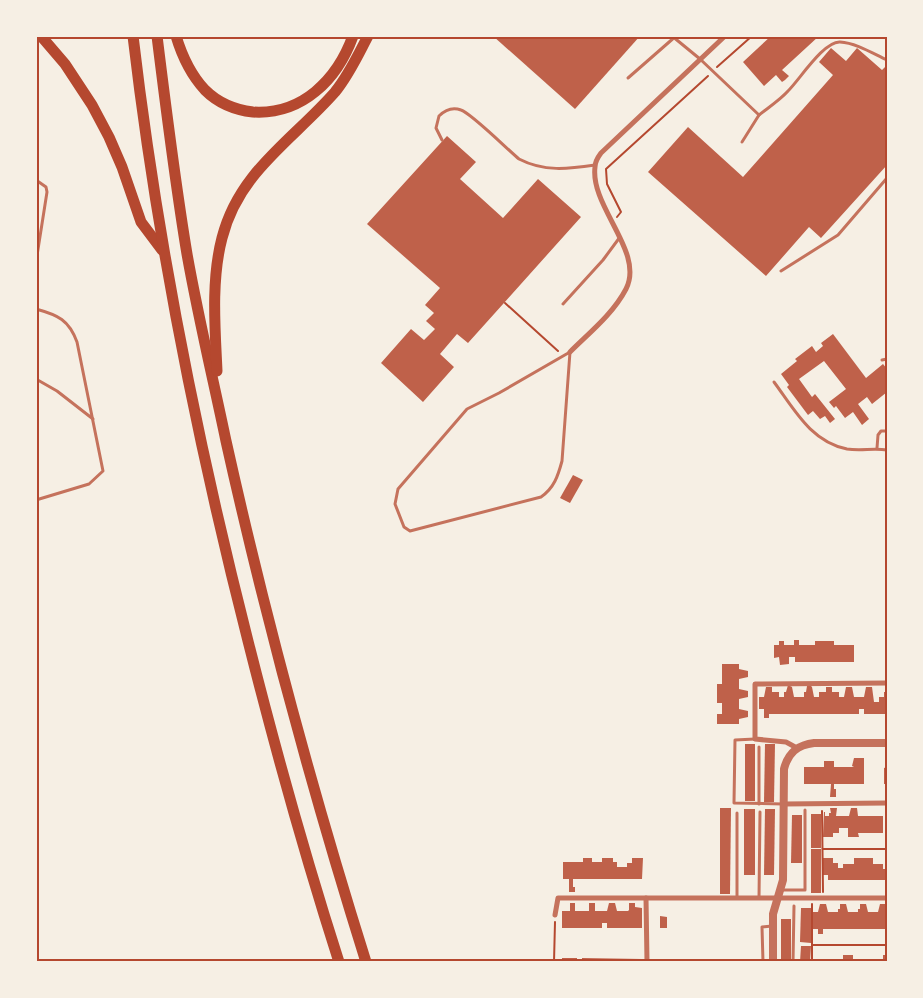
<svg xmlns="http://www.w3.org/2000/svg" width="923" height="998" font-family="'Titillium Web',sans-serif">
	<rect width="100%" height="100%" fill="#f6efe4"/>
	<!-- building -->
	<g fill="#bf614a">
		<path d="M493,36H640L575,109Z"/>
		<path d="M771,36H819L782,70L789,76L785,80L782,82L776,75L764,86L743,62Z"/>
		<path d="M831,48L846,61L857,48L882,70L887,65V165L821,238L809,227L766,276L648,172L688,127L743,177L833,75L819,62Z"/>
		<path d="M447,136L476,162L460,179L503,218L538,179L581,217L468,343L457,334L440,354L454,367L423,402L381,363L411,329L424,340L435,329L426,321L434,313L425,305L440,288L367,224Z"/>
		<path d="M833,334L866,378L883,364L887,369V392L872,404L867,397L858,404L869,419L862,425L853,412L845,418L836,406L834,408L829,402L846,389L824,361L799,379L812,397L815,394L835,419L830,423L825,416L820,419L813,411L808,415L787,387L789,385L781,374L797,361L795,359L812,346L816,352L823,346L821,343Z"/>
		<path d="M573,475L583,480L570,503L560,498Z"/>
		<path d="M794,640H799V645H815V641H834V645H854V662H795V657H789V664L780,665L779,657L774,658V645H779V641H784V645H794Z"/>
		<path d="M722,664H739V669L748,671V677L739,679V689L748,691V697L739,699V709L748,711V717L739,719V724H717V714H722V703H717V684H722Z"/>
		<path d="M788,685L792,687L794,697H804V692H806L807,686H811L812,687L814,697H819V692H826V687H832V692H839V697H844L846,687H852L854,697H864L866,687H872L874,702H879V697H884V692H887V714H864V709H859V714H769V718H764V709H759V697H764L766,687H772V692H779V697H784V692H786Z"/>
		<rect x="745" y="744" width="10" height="57"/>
		<path d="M765,744H775L774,802H764Z"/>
		<path d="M854,758H864V784H834V789H836V797H830L831,784H804V767H824V761H834V767H854L852,766Z"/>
		<path d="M887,767V784H884V768Z"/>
		<path d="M720,808H731L730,894H720Z"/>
		<path d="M830,808H837L836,816H849L851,808H857L858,816H883V833H858L859,837H848V828H839V833H833V837H823L824,812H825V816H829V813H831Z"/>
		<rect x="744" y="809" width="11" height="66"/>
		<path d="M765,809H775L774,875H764Z"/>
		<rect x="811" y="814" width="10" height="34"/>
		<path d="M792,815H802V863H791Z"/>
		<rect x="811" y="849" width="10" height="44"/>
		<path d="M583,858H592V862H602V858H613V862H617V867H627V863H632V858H643L642,879H573V887H575V892H569V879H563V862H583Z"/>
		<path d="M823,858H833V863H838V868H843V864H854V858H873V864H883V869H887V880H828V875H823Z"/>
		<path d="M570,903H575V911H589V903H595V911H607L609,903H615L617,911H628L629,910V903H635V907L642,908V928H607V923H602V928H562V911H570Z"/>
		<path d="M820,904H826L828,912H838V909H840V904H846L848,912H858V909H860V904H866L868,912H878L880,904H886L887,929H823V934H818V929H813V912H818Z"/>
		<path d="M801,908H811V943L800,942Z"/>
		<path d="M660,916L667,917V928H660Z"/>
		<rect x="781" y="919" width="10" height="43"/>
		<path d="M801,946H811L810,962H800Z"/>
		<path d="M843,955H853V962H813V959H843Z"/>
		<path d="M883,955H887V962H873V960H883Z"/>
		<rect x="562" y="958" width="15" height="4"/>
		<path d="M582,958L642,959V962H582Z"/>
	</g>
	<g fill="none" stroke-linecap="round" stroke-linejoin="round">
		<!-- path -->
		<g stroke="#b5482f" stroke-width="2">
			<path d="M717,67L752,36"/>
			<path d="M617,217L621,212L607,184L606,169L708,76"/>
			<path d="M505,303L558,351"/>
			<path d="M822,811L823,892"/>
			<path d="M823,849H887"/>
			<path d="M812,904V962"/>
			<path d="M812,945H887"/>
			<path d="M554,962L555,922"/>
		</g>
		<!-- service -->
		<g stroke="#c5725c" stroke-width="3">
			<path d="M672,36L700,59L759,115C769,107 780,100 788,91C800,79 824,41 840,42C856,43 872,53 887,60"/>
			<path d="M628,78L676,36"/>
			<path d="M442,140L436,128L439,116C445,110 453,107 461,110C471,113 508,150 519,159C544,172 568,169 595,165"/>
			<path d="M742,142L759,115"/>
			<path d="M36,180L46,187L47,192L36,262"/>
			<path d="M781,271L838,235L887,178"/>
			<path d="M563,304L603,260L620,237"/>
			<path d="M36,309C58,315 69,320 77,342L103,471L89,484L36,500"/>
			<path d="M570,352L562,461C558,476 554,488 541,497L410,531L404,527L395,504L398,489L467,409L499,393Z"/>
			<path d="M882,360L887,359"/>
			<path d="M36,379L57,391L93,419"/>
			<path d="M774,382C794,409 811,442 847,449C860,451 874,448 887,450"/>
			<path d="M877,448L878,435L881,431H887"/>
			<path d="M755,739L735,740L734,803L783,804"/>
			<path d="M759,747V804"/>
			<path d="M781,890H805V810"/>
			<path d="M737,898V813"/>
			<path d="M759,898L760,812"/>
			<path d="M763,962L762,927L772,926"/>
			<path d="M793,962L794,906"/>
		</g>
		<!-- minor -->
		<g stroke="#c5725c" stroke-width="5">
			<path d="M570,352C589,333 613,314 626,289C645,252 590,207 595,167C595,162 598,157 601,153L725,36"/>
			<path d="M797,748L786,742L755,739V684L887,683"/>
			<path d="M784,804L887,803"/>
			<path d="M646,898H887"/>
			<path d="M555,915L558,898H646L647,962"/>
		</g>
		<!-- tertiary -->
		<path stroke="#c5725c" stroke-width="8" d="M773,962V914L783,880L784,769C788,753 797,745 814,743H887"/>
		<!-- motorway -->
		<g stroke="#b5482f" stroke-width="11">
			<path d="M41,36L65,64L92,105L109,137L122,167L141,222L162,250"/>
			<path d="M133,36C157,241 197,441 248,641C275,748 305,856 339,962"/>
			<path d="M157,36C166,109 175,182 187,254C198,316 213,379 226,441C265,616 312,790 366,962"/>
			<path d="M176,36C182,56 191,75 205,90C218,103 236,110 253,112C302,115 337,80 353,36"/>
			<path d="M217,371C215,328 211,280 222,238C239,171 293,140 335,92C349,75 358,55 368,36"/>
		</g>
	</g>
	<!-- border -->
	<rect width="923" height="998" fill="none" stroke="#f6efe4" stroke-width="75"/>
	<rect x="38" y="38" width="848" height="922" fill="none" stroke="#b5482f" stroke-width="2"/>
</svg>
